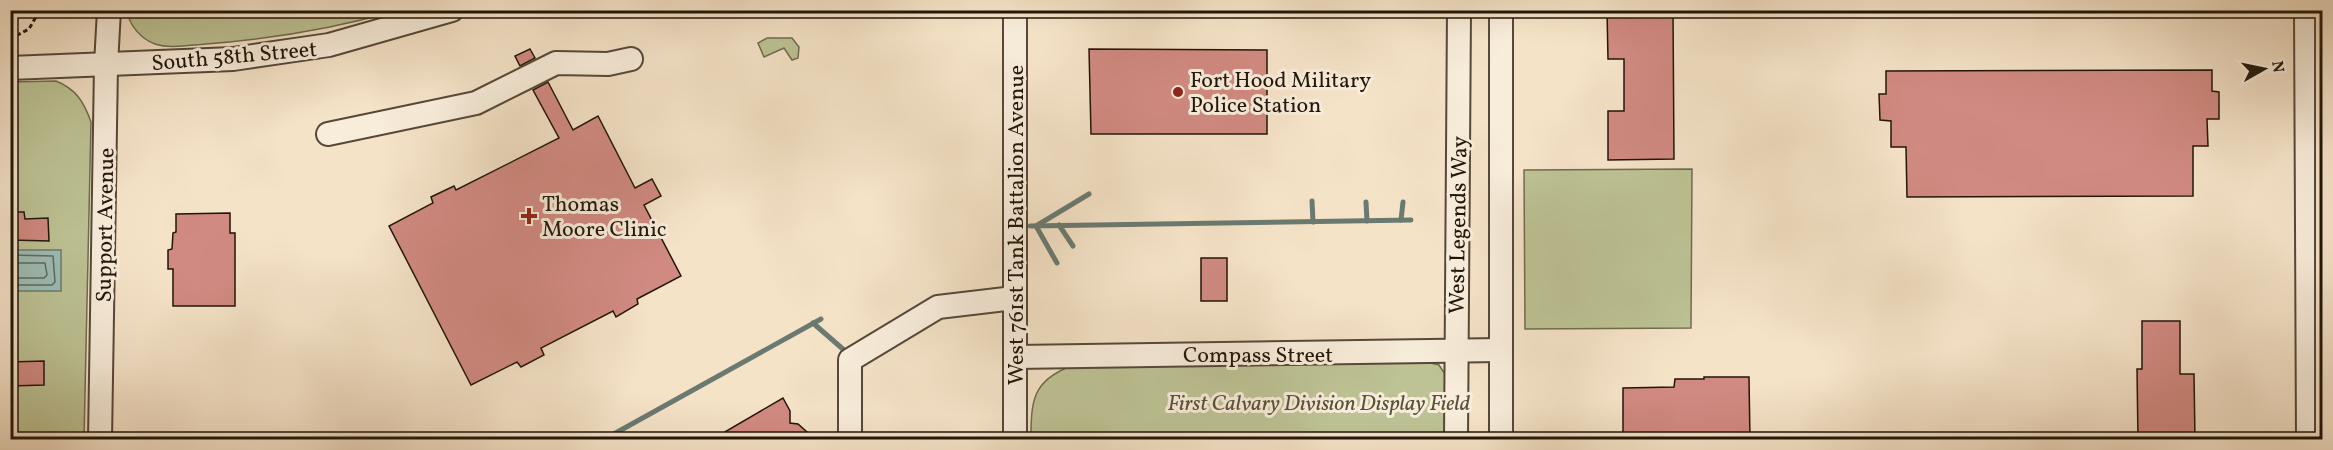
<svg xmlns="http://www.w3.org/2000/svg" width="2333" height="450" font-family="Vollkorn,serif">
	<rect width="100%" height="100%" fill="#f5e3c8"/>
	<filter id="stains"><feTurbulence type="fractalNoise" baseFrequency=".00333" numOctaves="4"/><feColorMatrix values="0 0 0 0 .2 0 0 0 0 .09 0 0 0 0 .02 0 0 0 .5 -.17"/></filter>
	<radialGradient id="worn" r=".72"><stop offset=".6" stop-color="#630" stop-opacity="0"/><stop offset="1" stop-color="#630" stop-opacity=".3"/></radialGradient>
	<!-- green -->
	<g fill="#bdc395" stroke="#6f6c4f" stroke-width="1.5">
		<path d="M127,11V10L395,11C333,29 270,39 206,44C190,45 170,49 155,44C141,39 129,25 127,11Z"/>
		<path d="M767,38H792L799,47L798,58L792,60L784,48L764,57L758,43Z"/>
		<path d="M56,81C76,89 84,102 91,122L84,439H11L10,82Z"/>
		<path d="M1692,169L1691,328L1525,329L1524,170Z"/>
		<path d="M1427,362L1439,365L1447,377L1449,439L1031,440C1031,401 1032,381 1071,366Z"/>
	</g>
	<!-- water -->
	<rect fill="#9cbeb6" stroke="#6b7a71" stroke-width="1.5" x="11" y="250" width="50" height="41"/>
	<g fill="none" stroke-linecap="round" stroke-linejoin="round">
		<!-- shore -->
		<g stroke="#5e6a60" stroke-width="1.5">
			<path d="M10,255L53,256L55,282L52,285H10"/>
			<path d="M10,263H45L47,275L44,278H10"/>
		</g>
		<!-- stream -->
		<g stroke="#6b7a71" stroke-width="5">
			<path d="M1312,201L1313,222"/>
			<path d="M1366,202L1367,221"/>
			<path d="M1401,220L1403,202"/>
			<path d="M1059,225L1073,246"/>
			<path d="M1030,226L1411,220"/>
			<path d="M1057,263L1036,226L1089,194"/>
			<path d="M813,323L844,350"/>
			<path d="M603,440L821,319"/>
		</g>
	</g>
	<!-- building -->
	<g fill="#d18a82" stroke="#211509" stroke-width="1.5">
		<path d="M1607,10H1673L1674,159L1608,160V111H1624V59H1608Z"/>
		<path d="M530,49L535,58L520,66L515,56Z"/>
		<path d="M1089,49L1267,50V134H1091Z"/>
		<path d="M2212,70V91L2219,92V119H2207L2208,146H2193V196L1907,197L1906,147H1891V121L1880,120L1879,94H1886V71Z"/>
		<path d="M548,82L573,130L598,116L635,188L652,179L661,196L644,205L681,276L637,299L638,304L616,317L613,311L541,348L544,355L521,367L517,362L471,385L389,226L433,203L431,197L454,186L456,190L559,138L533,90Z"/>
		<path d="M11,212H24L25,219L48,218L49,241L11,240Z"/>
		<path d="M230,213V233H235V306H173V269H168V250L172,249L173,233L176,232V214Z"/>
		<rect x="1201" y="258" width="26" height="43"/>
		<path d="M2142,321H2180V374H2194L2195,440H2138L2137,369H2142Z"/>
		<path d="M44,361V385L10,386V362Z"/>
		<path d="M1704,377H1749L1750,440H1623V388L1674,387L1675,379H1704Z"/>
		<path d="M783,398L790,411V423L798,424L816,440H711Z"/>
	</g>
	<g fill="none" stroke-linecap="round" stroke-linejoin="round">
		<!-- minor casing -->
		<g stroke="#564839" stroke-width="26">
			<g id="minor">
				<path d="M1015,10V440"/>
				<path d="M2306,10L2308,440"/>
				<path d="M10,68L233,59L329,45L452,10"/>
				<path d="M328,134L476,103L556,63L608,64L631,59"/>
				<path d="M1015,357L1500,350"/>
				<path d="M100,440L106,65L109,10"/>
				<path d="M850,440V360L938,307L1014,298"/>
				<path d="M1456,440L1459,10"/>
				<path d="M1501,440V10"/>
			</g>
		</g>
		<!-- path -->
		<path stroke="#211509" stroke-width="3" stroke-dasharray="4.5 3" stroke-linecap="butt" d="M10,39L29,29L40,10"/>
		<!-- minor -->
		<use href="#minor" stroke="#f8eddb" stroke-width="22"/>
	</g>
	<!-- markers -->
	<g fill="#8f2418" stroke="#f8eddb" stroke-width="2">
		<circle cx="1178" cy="92" r="6"/>
		<path d="M526 207h6v6h6v6h-6v6h-6v-6h-6v-6h6z"/>
	</g>
	<g text-anchor="middle" stroke-width="6" stroke-linejoin="round" paint-order="stroke">
		<!-- street labels -->
		<g font-size="22" fill="#211509" stroke="#f8eddb">
			<text transform="translate(234 55) rotate(-5)" y="8">South 58th Street</text>
			<text transform="translate(104 225) rotate(-89)" y="8">Support Avenue</text>
			<text transform="translate(1015 225) rotate(-90)" y="8">West 761st Tank Battalion Avenue</text>
			<text transform="translate(1457 225) rotate(-89)" y="8">West Legends Way</text>
			<text x="1258" y="362">Compass Street</text>
		</g>
		<!-- poi labels -->
		<g font-size="22" fill="#211509" stroke="#f8eddb" text-anchor="start">
			<text x="1190" y="87">Fort Hood Military<tspan x="1190" dy="25">Police Station</tspan></text>
			<text x="542" y="211">Thomas<tspan x="542" dy="25">Moore Clinic</tspan></text>
		</g>
		<!-- park labels -->
		<g font-size="22" font-style="italic" fill="#58523a" stroke="#f8eddb">
			<text x="1319" y="410">First Calvary Division Display Field</text>
		</g>
	</g>
	<!-- margin -->
	<rect width="2333" height="450" fill="none" stroke="#f5e3c8" stroke-width="36"/>
	<rect x="12" y="12" width="2309" height="426" fill="none" stroke="#211509" stroke-width="3"/>
	<rect x="18" y="18" width="2297" height="414" fill="none" stroke="#211509" stroke-width="1.5"/>
	<!-- north arrow -->
	<g transform="translate(2264 69) rotate(81)" stroke="#f8eddb" stroke-width="4.5" paint-order="stroke">
	<path d="M0-4.5L10 22L0 15L-10 22Z" fill="#211509"/>
	<text y="-9" font-size="16" font-weight="bold" text-anchor="middle" fill="#211509">N</text>
	</g>
	<rect width="100%" height="100%" filter="url(#stains)"/>
	<rect width="100%" height="100%" fill="url(#worn)"/>
</svg>
